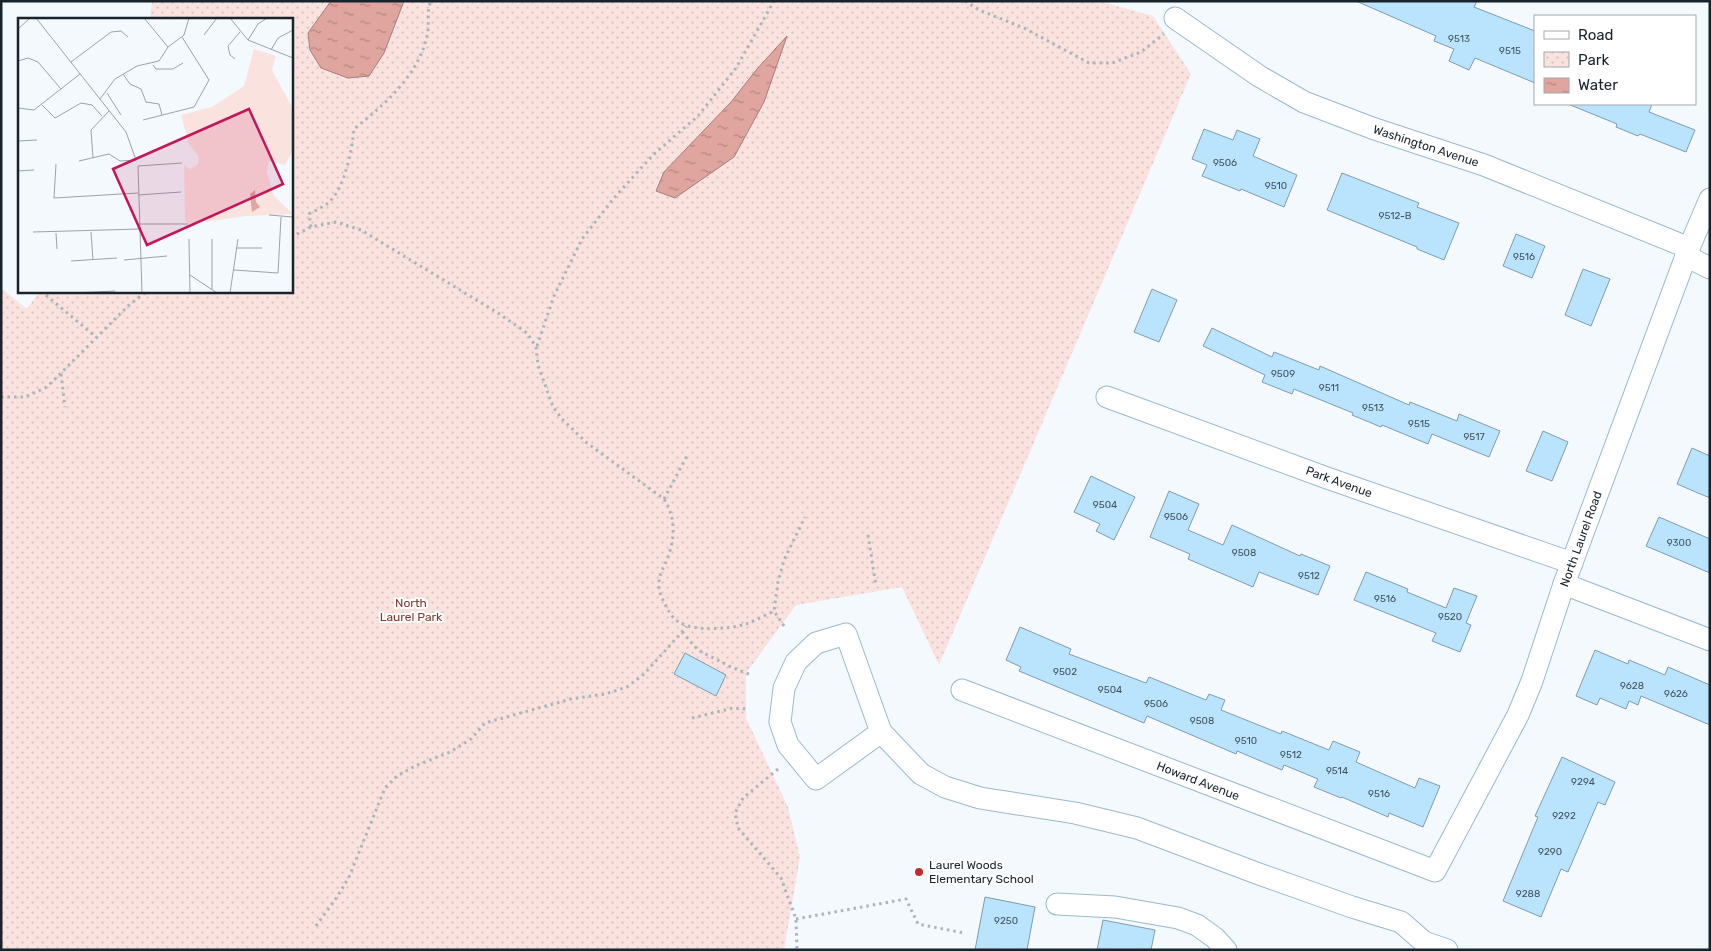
<svg xmlns="http://www.w3.org/2000/svg" width="1711" height="951" font-family="Rubik,sans-serif">
	<defs>
		<pattern id="park-dots" width="8" height="8" patternUnits="userSpaceOnUse" patternTransform="scale(1.25)"><rect width="8" height="8" fill="#fae2df"/><path d="M2 2h.1M6 6h.1" fill="none" stroke="#d6c2c0" stroke-width="1.8" stroke-linecap="round"/></pattern>
		<pattern id="water-ripples" width="26" height="14" patternUnits="userSpaceOnUse" patternTransform="scale(1.25)"><rect width="26" height="14" fill="#dfa59e"/><path d="M2 4q2-2 4 0t4 0M15 11q2-2 4 0t4 0" fill="none" stroke="#b48681"/></pattern>
	</defs>
	<rect width="100%" height="100%" fill="#f3f9fd"/>
	<!-- park -->
	<path fill="url(#park-dots)" d="M152,1H1099L1153,16L1191,74L939,665L902,587L796,605L746,673V718L788,807L800,857L784,950H1V288L27,309L40,291H291V19H150Z"/>
	<!-- water -->
	<g fill="url(#water-ripples)" stroke="#a37e7c">
		<path d="M331,1H404L384,53L369,76L348,78L321,68L310,50L308,33Z"/>
		<path d="M787,36L764,102L734,157L675,198L656,191L664,172L731,102L757,69Z"/>
	</g>
	<!-- building -->
	<g fill="#bae3fe" stroke="#7f9caf">
		<path d="M1356,1H1477L1474,7L1535,31V83L1475,58L1469,70L1449,61L1454,49L1434,41L1436,36Z"/>
		<path d="M1568,104H1652L1649,112L1695,130L1686,152L1640,134L1638,136L1616,127L1617,124Z"/>
		<path d="M1204,129L1233,140L1237,130L1260,139L1253,156L1297,175L1284,207L1241,189L1240,191L1202,176L1207,165L1192,159Z"/>
		<path d="M1342,173L1419,203L1417,207L1459,223L1444,260L1417,249V247L1327,210Z"/>
		<path d="M1516,234L1545,246L1532,278L1503,266Z"/>
		<path d="M1583,269L1610,279L1591,326L1565,315Z"/>
		<path d="M1152,289L1177,300L1159,342L1134,332Z"/>
		<path d="M1212,328L1272,357L1274,352L1319,370L1320,366L1409,405L1410,402L1457,421L1459,414L1500,431L1489,457L1432,434L1428,444L1382,425L1381,427L1352,415L1353,413L1294,389L1292,394L1262,382L1265,375L1203,346Z"/>
		<path d="M1543,431L1568,442L1552,481L1526,471Z"/>
		<path d="M1692,448L1710,456V498L1677,484Z"/>
		<path d="M1091,476L1135,497L1114,540L1096,531L1100,524L1074,512Z"/>
		<path d="M1169,491L1199,504L1188,530L1223,545L1232,525L1300,556L1301,554L1330,566L1318,595L1259,572L1253,587L1188,559L1190,554L1150,537Z"/>
		<path d="M1659,517L1710,539V573L1646,546Z"/>
		<path d="M1366,572L1408,589L1407,592L1446,608L1454,588L1477,596L1466,623L1471,625L1460,652L1432,641L1436,633L1354,600Z"/>
		<path d="M1020,627L1071,649L1069,654L1146,683L1149,677L1206,700L1209,694L1225,700L1221,710L1281,734L1282,731L1329,750L1333,741L1360,752L1356,762L1415,788L1419,778L1440,786L1423,827L1389,813L1388,817L1342,797L1341,798L1314,787L1318,779L1284,765L1282,770L1237,751L1236,754L1147,716L1144,723L1019,671L1021,667L1006,660Z"/>
		<path d="M1595,650L1628,664L1629,660L1665,675L1668,667L1710,685V725L1641,696L1638,705L1629,701L1626,709L1600,698L1597,705L1576,696Z"/>
		<path d="M685,653L726,675L716,696L674,674Z"/>
		<path d="M1562,757L1615,782L1605,805L1598,802L1568,872L1561,869L1541,917L1503,901L1538,817L1535,816Z"/>
		<path d="M985,897L1035,907L1027,950H975Z"/>
		<path d="M1103,920L1155,930L1151,950H1097Z"/>
	</g>
	<g fill="none" stroke-linecap="round" stroke-linejoin="round">
		<!-- minor casing -->
		<g stroke="#9bb9cc" stroke-width="23">
			<g id="minor">
				<path d="M1175,18L1259,76L1304,102L1372,128L1484,165L1689,248"/>
				<path d="M1686,256L1710,268"/>
				<path d="M1107,397L1327,478L1572,563"/>
				<path d="M1564,584L1710,640"/>
				<path d="M962,690L1435,871L1518,715L1532,681L1564,584L1689,248L1710,199"/>
				<path d="M881,732L816,779L788,745L780,722L784,688L796,662L816,643L846,634L881,732L921,774L945,787L980,798L1075,813L1137,828L1259,874L1352,907L1401,922L1424,942L1447,950"/>
				<path d="M1057,904L1115,907L1178,918L1197,925L1215,938L1226,950"/>
			</g>
		</g>
		<!-- path -->
		<g stroke="#acb4b9" stroke-width="3" stroke-dasharray="2.5 4" stroke-linecap="butt">
			<path d="M965,1L979,10L1024,28L1089,63H1112L1141,52L1164,34"/>
			<path d="M311,227L309,214C316,210 324,207 329,202C345,188 352,149 354,129C385,104 418,76 427,36C430,25 426,12 431,1"/>
			<path d="M291,237L311,227L336,222L361,230L498,313L527,333L536,347L538,365L553,407L562,419L587,443L664,499C676,518 675,537 668,557C665,566 659,573 659,583C658,592 663,600 667,608C670,613 673,619 679,622C694,632 730,629 746,624C755,621 765,615 774,611"/>
			<path d="M41,291L96,337"/>
			<path d="M537,346L554,296L582,239L614,198L653,155L698,116L736,68L774,1"/>
			<path d="M61,374L65,407"/>
			<path d="M1,397H25L47,387L128,306L147,291"/>
			<path d="M664,499L687,456"/>
			<path d="M868,535L876,586"/>
			<path d="M784,626L774,611L778,582L784,560L805,517"/>
			<path d="M682,632L698,650L731,667L751,675"/>
			<path d="M692,718L733,708L748,709"/>
			<path d="M778,769L743,798L735,813L738,828L781,878L796,919L797,950"/>
			<path d="M796,919L906,899L918,924L964,933"/>
			<path d="M316,926L337,897L349,877L385,788L397,776L415,766L450,752L471,739L485,723L571,699L605,694L627,687L644,674L682,632L686,626"/>
		</g>
		<!-- minor -->
		<use href="#minor" stroke="#fff" stroke-width="21"/>
	</g>
	<!-- markers -->
	<circle fill="#bc2d2c" stroke="#fff" stroke-width="2" cx="919" cy="872" r="5"/>
	<g text-anchor="middle" stroke-width="4" stroke-linejoin="round" paint-order="stroke">
		<!-- number labels -->
		<g font-size="10" fill="#405360">
			<text x="1459" y="42">9513</text>
			<text x="1510" y="54">9515</text>
			<text x="1225" y="166">9506</text>
			<text x="1276" y="189">9510</text>
			<text x="1395" y="219">9512-B</text>
			<text x="1524" y="260">9516</text>
			<text x="1283" y="377">9509</text>
			<text x="1329" y="391">9511</text>
			<text x="1373" y="411">9513</text>
			<text x="1419" y="427">9515</text>
			<text x="1474" y="440">9517</text>
			<text x="1105" y="508">9504</text>
			<text x="1176" y="520">9506</text>
			<text x="1679" y="546">9300</text>
			<text x="1244" y="556">9508</text>
			<text x="1309" y="579">9512</text>
			<text x="1385" y="602">9516</text>
			<text x="1450" y="620">9520</text>
			<text x="1065" y="675">9502</text>
			<text x="1632" y="689">9628</text>
			<text x="1110" y="693">9504</text>
			<text x="1676" y="697">9626</text>
			<text x="1156" y="707">9506</text>
			<text x="1202" y="724">9508</text>
			<text x="1246" y="744">9510</text>
			<text x="1291" y="758">9512</text>
			<text x="1337" y="774">9514</text>
			<text x="1583" y="785">9294</text>
			<text x="1379" y="797">9516</text>
			<text x="1564" y="819">9292</text>
			<text x="1550" y="855">9290</text>
			<text x="1528" y="897">9288</text>
			<text x="1006" y="924">9250</text>
		</g>
		<!-- street labels -->
		<g font-size="12" fill="#18232b" stroke="#fff">
			<text transform="translate(1426 146) rotate(18)" y="4">Washington Avenue</text>
			<text transform="translate(1339 482) rotate(20)" y="4">Park Avenue</text>
			<text transform="translate(1581 539) rotate(-70)" y="4">North Laurel Road</text>
			<text transform="translate(1198 781) rotate(21)" y="4">Howard Avenue</text>
		</g>
		<!-- park labels -->
		<g font-size="12" fill="#7d3631" stroke="#fff">
			<text x="411" y="607">North<tspan x="411" dy="14">Laurel Park</tspan></text>
		</g>
		<!-- poi labels -->
		<g font-size="12" fill="#18232b" stroke="#fff" text-anchor="start">
			<text x="929" y="869">Laurel Woods<tspan x="929" dy="14">Elementary School</tspan></text>
		</g>
	</g>
	<!-- overview -->
	<g transform="translate(18 18)">
		<rect width="275" height="275" fill="#f3f9fd"/>
		<path d="M236,31L258,38L254,52L275,91V132L267,147L251,143L249,154L256,178L275,196L228,198L172,206L167,203L166,147L172,151L180,146L181,139L171,126L163,97L194,89L226,68Z" fill="#fae2df"/>
		<path d="M237,172L238,184L242,189L234,194L232,176Z" fill="#dfa59e"/>
		<path fill="none" stroke="#9ba3a9" stroke-width="1" d="M18,0L108,114L118,142L102,143L91,136L61,143M126,0L150,29M212,0L230,22L275,40M0,11L12,0M186,17L199,0M230,22L240,6L249,0M253,32L260,20L275,12M217,41L212,37L210,28L222,14M0,43L10,40L20,44L43,71M53,44L93,14L103,13L110,19M135,47L138,51H155L165,45M105,56L112,66L123,71L128,84L141,86L144,97M89,75L103,97M82,81L97,61L119,48L141,43L150,29L166,17L171,0M24,87L37,100L63,85L74,87L84,98M0,90L16,92L62,56M125,102L176,89L191,62L164,19M0,123L19,122M75,140L73,112L91,93M38,146L36,180L120,175M0,153L16,152M120,177L163,174M251,197L275,199M121,206H170M15,214L122,211M73,214L75,242M38,215L39,231M171,221L172,275M194,221V271M219,230H244M106,242L149,238M53,243L99,240M216,252L260,255L263,199M172,257L199,275M56,275L97,273M124,275L120,148L164,145M212,275L220,221"/>
		<path fill="#c2185b" fill-opacity="0.15" stroke="#c2185b" stroke-width="2.5" d="M231,91L265,166L129,227L95,151Z"/>
		<rect width="275" height="275" fill="none" stroke="#18232b" stroke-width="2.5"/>
	</g>
	<!-- border -->
	<rect width="1711" height="951" fill="none" stroke="#18232b" stroke-width="5"/>
	<!-- legend -->
	<rect x="1534" y="15" width="162" height="90" fill="#ffffff" stroke="#a3a7aa"/>
	<rect x="1544" y="31" width="25" height="8" fill="#ffffff" stroke="#a3a7aa"/>
	<text x="1578" y="40" font-size="15" fill="#18232b">Road</text>
	<rect x="1544" y="52" width="25" height="15" fill="url(#park-dots)" stroke="#a3a7aa"/>
	<text x="1578" y="65" font-size="15" fill="#18232b">Park</text>
	<rect x="1544" y="78" width="25" height="15" fill="url(#water-ripples)" stroke="#a3a7aa"/>
	<text x="1578" y="90" font-size="15" fill="#18232b">Water</text>
</svg>
